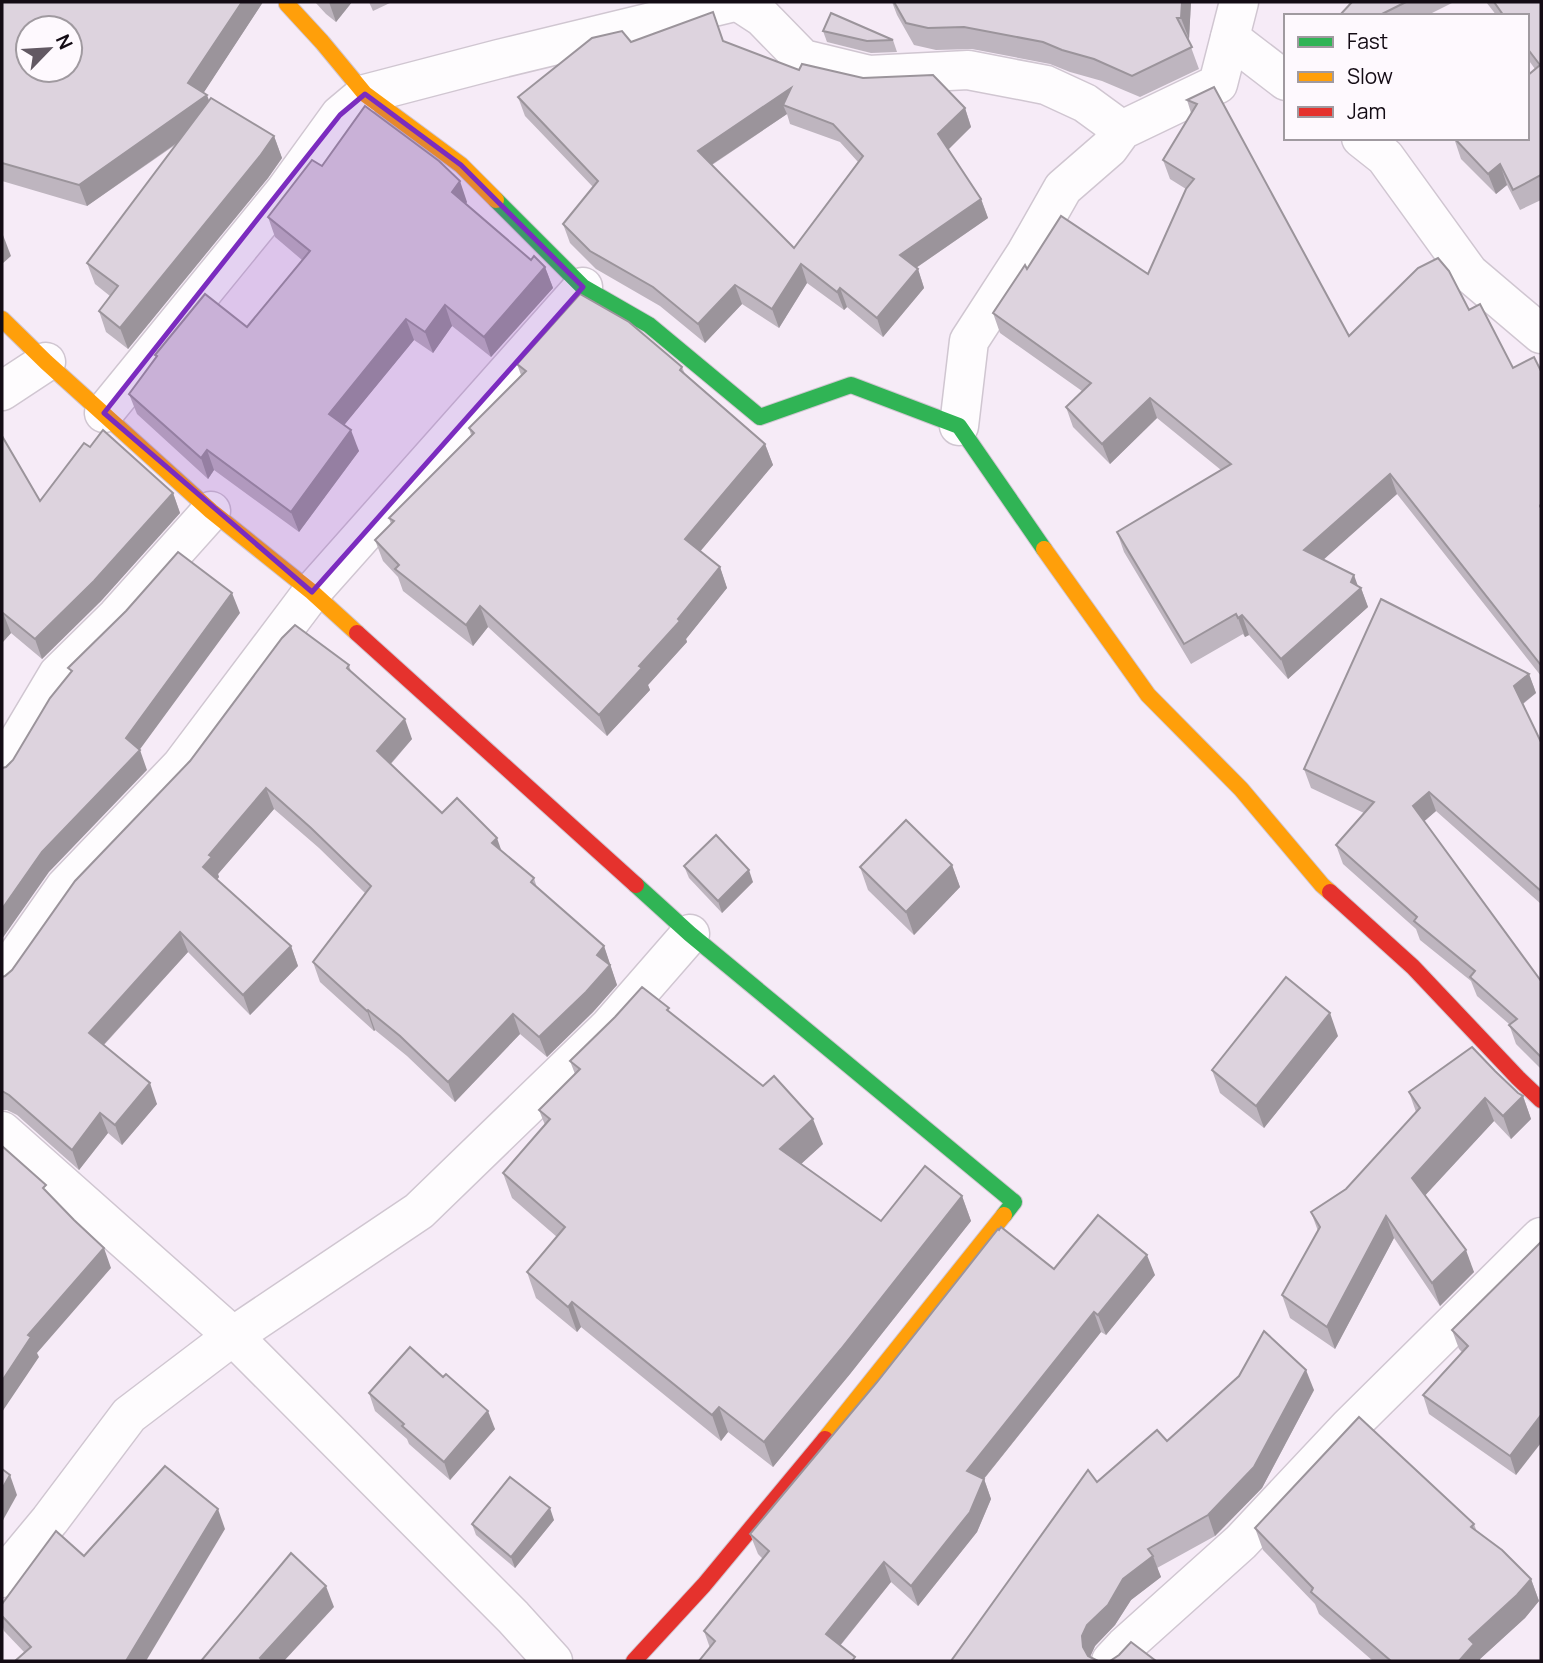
<svg xmlns="http://www.w3.org/2000/svg" width="1543" height="1663" font-family="Manrope,sans-serif">
	<rect width="100%" height="100%" fill="#f6ebf7"/>
	<g fill="none" stroke-linecap="round" stroke-linejoin="round">
		<!-- street casing -->
		<g stroke="#d0c6d1" stroke-width="41">
			<g id="street">
				<path d="M739,2L762,17L803,59L869,75L968,70L1046,85L1085,103L1122,130"/>
				<path d="M1230,38L1286,81"/>
				<path d="M1361,138L1385,157L1469,273L1541,334"/>
				<path d="M2,391L46,362"/>
				<path d="M104,413L285,191L340,115L365,94L499,59L734,2"/>
				<path d="M959,426L969,341L1026,253L1063,188L1109,148L1122,130L1218,84L1239,2"/>
				<path d="M2,768L58,674L117,616L211,511"/>
				<path d="M2,977L65,887L181,766L312,592L583,287"/>
				<path d="M2,1131L233,1336L129,1415L50,1520L2,1578"/>
				<path d="M553,1661L513,1617L233,1336L419,1211L609,1027L690,934"/>
				<path d="M1111,1661L1125,1646L1241,1542L1349,1427L1541,1237"/>
			</g>
		</g>
		<!-- fast casing -->
		<g stroke="#d0c6d1" stroke-width="18">
			<g id="fast">
				<path d="M496,200L583,287L649,325L760,417L851,385L959,426L1044,549"/>
				<path d="M636,885L690,934L1014,1202L1004,1215"/>
			</g>
		</g>
		<!-- slow casing -->
		<g stroke="#d0c6d1" stroke-width="18">
			<g id="slow">
				<path d="M288,2L287,4L322,42L365,94L461,165L496,200"/>
				<path d="M2,319L46,362L211,511L312,592L357,633"/>
				<path d="M1044,549L1148,695L1241,789L1322,885L1330,892"/>
				<path d="M825,1439L1004,1215"/>
			</g>
		</g>
		<!-- jam casing -->
		<g stroke="#d0c6d1" stroke-width="18">
			<g id="jam">
				<path d="M357,633L636,885"/>
				<path d="M1330,892L1413,967L1518,1078L1541,1100"/>
				<path d="M634,1661L704,1585L825,1439"/>
			</g>
		</g>
		<!-- street -->
		<use href="#street" stroke="#fefcfe" stroke-width="38"/>
		<!-- fast -->
		<use href="#fast" stroke="#30b455" stroke-width="16"/>
		<!-- slow -->
		<use href="#slow" stroke="#ff9f0a" stroke-width="16"/>
		<!-- jam -->
		<use href="#jam" stroke="#e5322d" stroke-width="16"/>
	</g>
	<!-- wall -->
	<g fill="#beb5bf" fill-rule="evenodd">
		<path d="M2,2H263L203,93L209,101L274,136L282,158L268,178L128,349L106,332L99,311L110,296L95,284L87,263L178,143L87,206L2,181Z"/>
		<path d="M315,2H352L336,22L326,14Z"/>
		<path d="M369,2H392L373,11Z"/>
		<path d="M892,2H1191L1189,39H1188L1199,69L1140,97L1102,81L1070,72L1050,64L972,49L936,50L914,45L897,15Z"/>
		<path d="M1352,2H1454L1426,16H1339Z"/>
		<path d="M1486,2H1541V200L1520,210L1507,185L1496,194L1461,159L1454,138L1535,69L1527,58V16H1497Z"/>
		<path d="M823,31L893,40L897,52L871,53L827,42Z"/>
		<path d="M723,41L799,70L965,108L971,127L948,149L981,199L988,218L916,268L918,269L924,288L883,337L847,307L844,310L807,283L779,328L742,304L705,343L660,306L596,269L570,243L563,224L593,187L525,116L518,97L631,42ZM787,114L790,124L840,142L858,162L794,248L712,165Z"/>
		<path d="M1214,87L1349,336L1469,310L1513,368L1541,371V676L1397,494L1323,559L1361,588L1368,607L1288,679L1249,635L1245,637L1243,634L1191,664L1124,552L1117,532L1221,470L1157,418L1110,464L1073,427L1066,407L1082,391L1000,333L993,313L1027,269L1148,274L1186,189L1170,179L1163,160L1191,113L1187,100Z"/>
		<path d="M322,166L467,202L466,204L531,260L545,267L553,288L491,357L452,326L433,353L414,340L344,425L359,451L299,532L214,470L208,479L137,414L129,394L156,357L155,355L247,327L302,260L275,237L268,217Z"/>
		<path d="M517,364L682,367L685,374L765,444L773,465L700,551L720,567L727,588L686,639L687,642L648,685L650,690L607,736L488,627L473,646L403,591L398,577L383,561L375,540L391,524L389,518L471,435L469,428L521,375Z"/>
		<path d="M2,436L40,501L90,447L173,493L180,513L101,601L42,659L11,633L2,643Z"/>
		<path d="M349,665L351,672L412,739L391,764L442,813L502,851L534,878L537,888L604,946L617,985L593,1012L547,1057L520,1034L455,1102L407,1056L375,1030L374,1031L320,982L313,962L365,893L319,848L274,809L218,874L219,877L217,880L291,946L298,966L250,1015L188,952L104,1045L157,1104L122,1145L108,1133L79,1170L17,1115L7,1110H2V977L5,976Z"/>
		<path d="M1529,674L1536,693L1523,704L1541,742V904L1436,811L1424,821L1541,981V1069L1516,1044L1509,1024L1477,996L1471,981L1420,940L1416,929L1343,864L1336,845L1364,813L1311,788L1304,769Z"/>
		<path d="M952,865L960,887L914,935L868,890L860,867Z"/>
		<path d="M684,866L753,882L722,913L689,878Z"/>
		<path d="M671,1013L823,1144L801,1164L881,1221L962,1196L971,1221L850,1374L773,1467L728,1432L721,1441L581,1327L577,1332L536,1298L527,1272L557,1237L512,1198L503,1173L545,1125L539,1110L575,1074L570,1061Z"/>
		<path d="M1338,1036L1264,1128L1220,1093L1212,1070Z"/>
		<path d="M1495,1071L1518,1093L1523,1096L1531,1119L1511,1139L1494,1121L1425,1195L1474,1272L1440,1306L1394,1238L1335,1349L1290,1318L1282,1295L1318,1231L1311,1212L1346,1189L1416,1112L1409,1092Z"/>
		<path d="M1541,1242L1516,1475L1429,1414L1423,1395L1462,1352L1459,1349L1452,1330Z"/>
		<path d="M1054,1269L1155,1275L1106,1335L1101,1332L984,1479L991,1499L977,1532L918,1606L891,1582L840,1646L710,1648L704,1631L763,1559L758,1554L750,1534Z"/>
		<path d="M443,1377L495,1429L450,1480L409,1444L407,1439L375,1411L369,1393Z"/>
		<path d="M1314,1390L1262,1488L1215,1536L1157,1568L1161,1577L1131,1600L1115,1625L1095,1646L1090,1657L951,1661L1097,1482L1167,1441Z"/>
		<path d="M554,1520L515,1568L476,1535L472,1524Z"/>
		<path d="M1474,1524L1477,1532L1531,1579L1539,1601L1525,1618L1480,1659V1661H1373L1319,1614L1315,1604L1263,1550L1255,1528Z"/>
		<path d="M225,1529L25,1653L4,1631L2,1624V1604L84,1556Z"/>
	</g>
	<!-- shaded-wall -->
	<g fill="#9b949b">
		<path d="M242,2H263L197,103L207,95L215,116L87,206L79,185L188,83Z"/>
		<path d="M329,2H352L336,22Z"/>
		<path d="M1182,2H1191L1189,39L1181,18Z"/>
		<path d="M791,88L783,105L787,114L705,169L698,151Z"/>
		<path d="M965,108L971,127L945,153L938,134Z"/>
		<path d="M274,136L282,158L268,178L128,349L120,328Z"/>
		<path d="M1500,164L1507,185L1496,194L1488,174Z"/>
		<path d="M460,181L467,202L459,213L452,192Z"/>
		<path d="M981,199L988,218L907,274L900,255Z"/>
		<path d="M3,235L11,256L2,264V236Z"/>
		<path d="M801,264L807,283L779,328L772,309Z"/>
		<path d="M545,267L553,288L491,357L484,337Z"/>
		<path d="M918,269L924,288L883,337L877,318Z"/>
		<path d="M735,285L742,304L705,343L698,324Z"/>
		<path d="M840,288L847,307L844,310L837,292Z"/>
		<path d="M445,305L452,326L433,353L425,332Z"/>
		<path d="M406,319L414,340L336,435L329,414Z"/>
		<path d="M1150,398L1157,418L1110,464L1102,444Z"/>
		<path d="M351,430L359,451L299,532L291,512Z"/>
		<path d="M765,444L773,465L693,560L685,539Z"/>
		<path d="M207,450L214,470L208,479L201,458Z"/>
		<path d="M1390,474L1397,494L1312,570L1304,550Z"/>
		<path d="M173,493L180,513L101,601L42,659L35,639Z"/>
		<path d="M720,567L727,588L686,639L687,642L648,685L650,690L607,736L599,715Z"/>
		<path d="M1354,575L1359,589L1361,588L1368,607L1288,679L1281,659L1351,582Z"/>
		<path d="M232,593L240,613L138,752L140,750L147,770L49,872L2,939V909L42,852Z"/>
		<path d="M480,606L488,627L473,646L466,625Z"/>
		<path d="M3,613L11,633L2,643V614Z"/>
		<path d="M1242,615L1249,635L1245,637L1238,618Z"/>
		<path d="M1529,674L1536,693L1521,705L1514,686Z"/>
		<path d="M405,719L412,739L384,771L377,751Z"/>
		<path d="M266,788L274,809L218,874L219,877L211,887L203,867L209,855Z"/>
		<path d="M1429,792L1436,811L1420,825L1413,806Z"/>
		<path d="M497,838L504,858L492,843Z"/>
		<path d="M952,865L960,887L914,935L906,912Z"/>
		<path d="M749,870L753,882L722,913L718,901Z"/>
		<path d="M180,932L188,952L96,1053L89,1033Z"/>
		<path d="M291,946L298,966L250,1015L243,995Z"/>
		<path d="M604,946L617,985L593,1012L547,1057L539,1037Z"/>
		<path d="M368,1010L375,1030L374,1031L367,1011Z"/>
		<path d="M1330,1013L1338,1036L1264,1128L1256,1106Z"/>
		<path d="M513,1014L520,1034L455,1102L448,1082Z"/>
		<path d="M150,1083L157,1104L122,1145L115,1125Z"/>
		<path d="M1523,1096L1531,1119L1511,1139L1503,1116Z"/>
		<path d="M1485,1098L1494,1121L1420,1201L1412,1178Z"/>
		<path d="M100,1113L108,1133L79,1170L72,1150Z"/>
		<path d="M813,1119L823,1144L790,1174L780,1149Z"/>
		<path d="M962,1196L971,1221L850,1374L773,1467L764,1442Z"/>
		<path d="M1386,1216L1394,1238L1335,1349L1327,1327Z"/>
		<path d="M104,1248L111,1268L37,1353L39,1357L2,1412V1381L28,1335Z"/>
		<path d="M1466,1250L1474,1272L1440,1306L1432,1283Z"/>
		<path d="M1147,1255L1155,1275L1106,1335L1098,1315Z"/>
		<path d="M572,1302L581,1327L577,1332L568,1307Z"/>
		<path d="M1094,1312L1101,1332L974,1491L967,1471Z"/>
		<path d="M1306,1370L1314,1390L1262,1488L1215,1536L1208,1515Z"/>
		<path d="M719,1407L728,1432L721,1441L712,1415Z"/>
		<path d="M488,1411L495,1429L450,1480L444,1462Z"/>
		<path d="M1541,1415V1443L1516,1475L1510,1456Z"/>
		<path d="M10,1475L17,1495L2,1522V1489Z"/>
		<path d="M984,1479L991,1499L977,1532L918,1606L911,1586Z"/>
		<path d="M550,1508L554,1520L515,1568L511,1557Z"/>
		<path d="M218,1509L225,1529L146,1661H126Z"/>
		<path d="M1153,1556L1161,1577L1131,1600L1115,1625L1095,1646L1090,1657V1661L1083,1647L1082,1636L1087,1625L1123,1579Z"/>
		<path d="M884,1562L891,1582L833,1654L826,1634Z"/>
		<path d="M1531,1579L1539,1601L1525,1618L1480,1659V1661H1459L1469,1639Z"/>
		<path d="M326,1586L334,1607L284,1661H261L260,1658Z"/>
	</g>
	<!-- building -->
	<g fill="#ddd3de" stroke="#9b949b" stroke-width="2" fill-rule="evenodd">
		<path d="M2,2H242L188,83L207,95L79,185L2,163ZM28,28H70V70H28Z"/>
		<path d="M894,2H1182L1181,18H1177L1192,47L1132,76L1094,59L1062,50L1043,42L964,27L928,28L906,23Z"/>
		<path d="M1352,2H1406L1378,16H1339Z"/>
		<path d="M1494,2H1541V175L1513,190L1500,164L1488,174L1454,138H1527V76L1540,65L1527,48V16H1504Z"/>
		<path d="M713,12L723,41L799,70L802,64L863,78L933,75L965,108L938,134L981,199L900,255L918,269L877,318L840,288L837,292L801,264L772,309L735,285L698,324L653,287L590,251L563,224L598,181L518,97L592,38L622,31L631,42ZM791,88L783,105L833,124L863,156L794,248L698,151Z"/>
		<path d="M831,13L893,40L867,41L823,31Z"/>
		<path d="M1214,87L1349,336L1418,268L1438,258L1449,271L1469,310L1480,304L1513,368L1534,357L1541,371V504L1540,506L1541,508V663L1540,664L1390,474L1304,550L1354,575L1351,582L1361,588L1281,659L1242,615L1238,618L1236,614L1184,644L1117,532L1231,464L1150,398L1102,444L1066,407L1091,383L993,313L1025,265L1027,269L1061,216L1148,274L1186,189L1194,179L1163,160L1197,104L1187,100Z"/>
		<path d="M211,98L274,136L260,156L120,328L99,311L118,286L87,263Z"/>
		<path d="M365,106L439,161L460,181L452,192L531,260L534,256L545,267L484,337L445,305L425,332L406,319L329,414L351,430L291,512L207,450L201,458L129,394L157,356L155,355L205,294L247,327L310,251L268,217L312,160L322,166Z"/>
		<path d="M580,294L629,322L682,367L680,370L765,444L685,539L720,567L678,619L680,621L639,666L642,668L599,715L480,606L466,625L395,569L399,565L375,540L394,521L389,518L474,433L469,428L526,371L517,364Z"/>
		<path d="M103,430L173,493L94,581L35,639L3,613L2,614V436L40,501L84,443L90,447Z"/>
		<path d="M178,552L232,593L126,738L140,750L42,852L2,909V768L6,767L13,760L50,698L72,671L68,668L126,611Z"/>
		<path d="M1381,599L1529,674L1514,686L1541,742V891L1429,792L1413,806L1541,981V1057L1509,1025L1517,1019L1470,977L1475,971L1414,921L1417,917L1336,845L1374,802L1304,769Z"/>
		<path d="M295,625L349,665L347,668L405,719L377,751L442,813L457,798L497,838L492,843L534,878L531,882L604,946L597,955L610,965L586,992L539,1037L513,1014L448,1082L400,1036L368,1010L367,1011L313,962L371,886L311,828L266,788L209,855L212,857L203,867L291,946L243,995L180,932L89,1033L150,1083L115,1125L100,1113L72,1150L9,1095L2,1091V977L5,976L12,970L75,881L190,761L282,638Z"/>
		<path d="M906,820L952,865L906,912L860,867Z"/>
		<path d="M716,835L749,870L718,901L684,866Z"/>
		<path d="M1286,977L1330,1013L1256,1106L1212,1070Z"/>
		<path d="M642,987L669,1008L667,1010L763,1086L774,1076L813,1119L780,1149L881,1221L925,1166L962,1196L841,1349L764,1442L719,1407L712,1415L572,1302L568,1307L527,1272L565,1227L503,1173L550,1119L539,1110L580,1069L570,1061L615,1017Z"/>
		<path d="M1472,1047L1495,1071L1518,1093L1523,1096L1503,1116L1485,1098L1412,1178L1466,1250L1432,1283L1386,1216L1327,1327L1282,1295L1320,1227L1311,1212L1346,1189L1420,1108L1409,1092Z"/>
		<path d="M2,1146L46,1185L43,1188L74,1220L104,1248L28,1335L31,1337L2,1381Z"/>
		<path d="M1098,1215L1147,1255L1098,1315L1094,1312L967,1471L984,1479L970,1512L911,1586L884,1562L826,1634L855,1657L852,1661H699L715,1641L704,1631L769,1551L750,1534L877,1382L998,1229L999,1230L1001,1227L1054,1269Z"/>
		<path d="M1541,1242V1415L1510,1456L1423,1395L1468,1346L1452,1330Z"/>
		<path d="M1264,1331L1306,1370L1254,1467L1208,1515L1148,1549L1153,1556L1123,1579L1108,1605L1087,1625L1082,1636L1083,1647L1088,1656L1098,1661H951L1088,1470L1097,1482L1157,1430L1167,1441L1239,1376Z"/>
		<path d="M410,1347L443,1377L446,1374L488,1411L444,1462L402,1426L404,1424L369,1393Z"/>
		<path d="M1359,1417L1474,1524L1471,1527L1502,1550L1531,1579L1517,1595L1469,1639L1474,1644L1459,1661H1391L1311,1592L1313,1588L1255,1528Z"/>
		<path d="M165,1466L218,1509L126,1661H15L31,1647L2,1616V1604L56,1531L84,1556Z"/>
		<path d="M2,1469L10,1475L2,1489Z"/>
		<path d="M510,1477L550,1508L511,1557L472,1524Z"/>
		<path d="M291,1553L326,1586L260,1658L263,1661H201Z"/>
		<path d="M1131,1642L1156,1661H1106H1110L1119,1655Z"/>
	</g>
	<!-- marked area -->
	<path fill="#7b2cbf" fill-opacity="0.2" stroke="#7b2cbf" stroke-width="5" stroke-linejoin="round" d="M365,94L461,165L583,287L312,592L104,413L340,115Z"/>
	<!-- border -->
	<rect width="1543" height="1663" fill="none" stroke="#130b14" stroke-width="7"/>
	<!-- legend -->
	<rect x="1284" y="14" width="245" height="126" fill="#fef9fe" stroke="#a09aa0" stroke-width="2"/>
	<rect x="1298" y="37" width="35" height="10" fill="#30b455" stroke="#a09aa0" stroke-width="2"/>
	<text x="1347" y="49" font-size="21" fill="#130b14">Fast</text>
	<rect x="1298" y="72" width="35" height="10" fill="#ff9f0a" stroke="#a09aa0" stroke-width="2"/>
	<text x="1347" y="84" font-size="21" fill="#130b14">Slow</text>
	<rect x="1298" y="107" width="35" height="10" fill="#e5322d" stroke="#a09aa0" stroke-width="2"/>
	<text x="1347" y="119" font-size="21" fill="#130b14">Jam</text>
	<!-- north arrow -->
	<g transform="translate(49 49) rotate(65)"><circle r="33" fill="#fef9fe" stroke="#a09aa0" stroke-width="2"/>
	<path d="M0-5L12 26L0 18L-12 26Z" fill="#625963"/>
	<text y="-10" font-size="19" font-weight="bold" text-anchor="middle" fill="#130b14">N</text>
	</g>
</svg>
